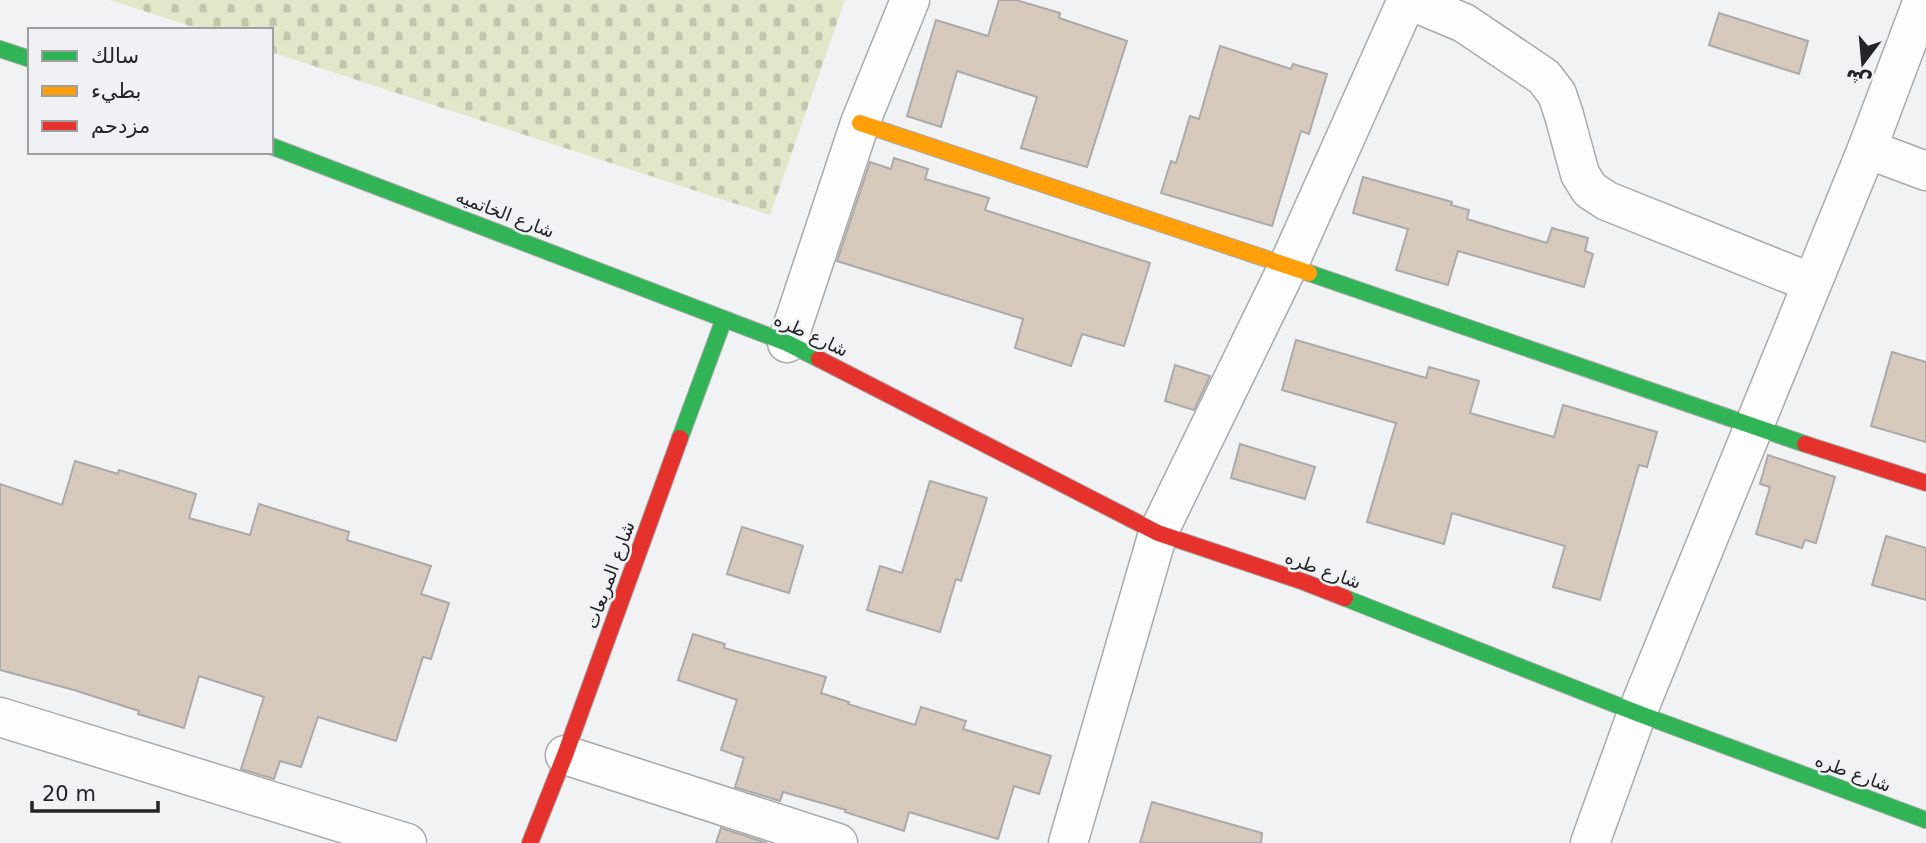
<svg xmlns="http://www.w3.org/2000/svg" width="1926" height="843" font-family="'DejaVu Sans',Cairo,sans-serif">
	<defs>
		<pattern id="cemetery-stones" width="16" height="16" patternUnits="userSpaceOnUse" patternTransform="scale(1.75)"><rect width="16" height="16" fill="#e0e8c9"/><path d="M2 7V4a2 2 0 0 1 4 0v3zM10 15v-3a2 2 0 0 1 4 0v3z" fill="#c0c7ac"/></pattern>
	</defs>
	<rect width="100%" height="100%" fill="#f1f2f3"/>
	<!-- cemetery -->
	<path fill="url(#cemetery-stones)" d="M110,0H845L770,215L271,52V30H202Z"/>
	<!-- building -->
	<g fill="#d7cabd" stroke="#abaaaa" stroke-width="2">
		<path d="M999,0H1016L1060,13L1059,18L1127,41L1087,167L1021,148L1037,97L957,71L941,127L907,116L936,20L988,36Z"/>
		<path d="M1719,13L1808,41L1799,74L1709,45Z"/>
		<path d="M1220,46L1291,69L1293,64L1327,74L1309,134L1301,131L1272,226L1161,193L1171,161L1176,163L1190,116L1199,119Z"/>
		<path d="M894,158L928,169L925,179L989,198L985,210L1150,263L1124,346L1082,334L1071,366L1015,348L1023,319L837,261L870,162L891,169Z"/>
		<path d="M1363,177L1452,202L1451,205L1469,210L1467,219L1547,243L1552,228L1588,238L1585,251L1593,254L1584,287L1458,251L1448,285L1396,270L1408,229L1353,213Z"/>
		<path d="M1296,340L1426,378L1429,367L1479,381L1470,413L1554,437L1563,405L1657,432L1647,467L1639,465L1600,600L1553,587L1565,546L1452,513L1444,544L1367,522L1396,423L1282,390Z"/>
		<path d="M1892,352L1926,362V442L1871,426Z"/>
		<path d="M1175,365L1210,376L1194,410L1165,401Z"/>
		<path d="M1240,444L1315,467L1305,499L1231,478Z"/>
		<path d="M1768,455L1835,477L1816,543L1805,540L1802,548L1756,534L1770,487L1760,484Z"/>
		<path d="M75,461L118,474L119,470L196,494L189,518L250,535L259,504L349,532L347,540L431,566L421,594L449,603L431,659L423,657L396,741L318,717L301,767L280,761L274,779L241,769L264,697L199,676L184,728L138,714L139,711L74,690L0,670V484L62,505Z"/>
		<path d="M930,481L987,498L961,581L956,579L940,632L867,610L880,566L902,573Z"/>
		<path d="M742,527L803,546L789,593L727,574Z"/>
		<path d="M1886,536L1926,548V600L1872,585Z"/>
		<path d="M693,634L725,644L724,648L826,677L821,693L849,702L848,704L915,725L921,707L966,721L963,729L1051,756L1039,794L1014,786L998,839L909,812L904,831L845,812L846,810L783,792L780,801L735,787L744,758L721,750L737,700L678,680Z"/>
		<path d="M1152,802L1262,833L1261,843H1140Z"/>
		<path d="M721,828L767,843H716Z"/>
	</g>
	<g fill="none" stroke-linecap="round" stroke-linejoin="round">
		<!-- street casing -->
		<g stroke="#aaaaac" stroke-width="41">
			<g id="street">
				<path d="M1409,0L1464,23L1544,77L1557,94L1564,115L1580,174L1590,190L1607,201L1812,283"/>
				<path d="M1867,149L1926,171"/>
				<path d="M787,343L860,123L910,0"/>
				<path d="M0,717L407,843"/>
				<path d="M565,755L838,843"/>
				<path d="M1068,843L1158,533L1288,266L1407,0"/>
				<path d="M1590,843L1637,713L1867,149L1923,0"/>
			</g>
		</g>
		<!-- fast casing -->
		<g stroke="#aaaaac" stroke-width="18">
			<g id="fast">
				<path d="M0,49L30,59"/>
				<path d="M271,146L787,343L819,359"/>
				<path d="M1309,273L1805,444"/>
				<path d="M680,438L724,319"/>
				<path d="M1345,598L1637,713L1926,820"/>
			</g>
		</g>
		<!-- slow casing -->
		<g stroke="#aaaaac" stroke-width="18">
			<path id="slow" d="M860,123L1309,273"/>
		</g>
		<!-- jam casing -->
		<g stroke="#aaaaac" stroke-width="18">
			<g id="jam">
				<path d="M819,359L1158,533L1304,582L1345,598"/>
				<path d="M1805,444L1926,483"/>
				<path d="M530,843L565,755L680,438"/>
			</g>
		</g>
		<!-- street -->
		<use href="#street" stroke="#fdfdfd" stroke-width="38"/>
		<!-- fast -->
		<use href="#fast" stroke="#30b455" stroke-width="16"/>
		<!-- slow -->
		<use href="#slow" stroke="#ff9f0a" stroke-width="16"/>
		<!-- jam -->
		<use href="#jam" stroke="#e5322d" stroke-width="16"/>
	</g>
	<g text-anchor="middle" stroke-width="5" stroke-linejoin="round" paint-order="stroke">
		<!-- street labels -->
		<g font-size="18" fill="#232425" stroke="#f0f1f4">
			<text transform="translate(505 214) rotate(21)" y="6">شارع الخاتميه</text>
			<text transform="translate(811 335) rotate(25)" y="6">شارع طره</text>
			<text transform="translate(1323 570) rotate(20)" y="6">شارع طره</text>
			<text transform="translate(610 575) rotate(-70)" y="6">شارع المربعات</text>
			<text transform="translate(1853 773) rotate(20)" y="6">شارع طره</text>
		</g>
	</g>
	<!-- legend -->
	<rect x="28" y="28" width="245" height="126" fill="#f0f1f4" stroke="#9e9fa1" stroke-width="2"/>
	<rect x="42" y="51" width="35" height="10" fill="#30b455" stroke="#9e9fa1" stroke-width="2"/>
	<text x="91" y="63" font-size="21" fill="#232425">سالك</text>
	<rect x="42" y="86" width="35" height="10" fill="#ff9f0a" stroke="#9e9fa1" stroke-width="2"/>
	<text x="91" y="98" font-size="21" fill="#232425">بطيء</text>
	<rect x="42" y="121" width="35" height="10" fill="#e5322d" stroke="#9e9fa1" stroke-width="2"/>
	<text x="91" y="133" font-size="21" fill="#232425">مزدحم</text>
	<!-- north arrow -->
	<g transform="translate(1863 63) rotate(196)" stroke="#f0f1f4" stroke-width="5" paint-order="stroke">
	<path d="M0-5L12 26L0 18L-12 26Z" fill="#232425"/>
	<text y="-10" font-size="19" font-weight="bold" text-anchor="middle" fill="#232425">ش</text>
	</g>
	<!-- scale -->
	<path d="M32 801v10h126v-10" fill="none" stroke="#232425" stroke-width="3.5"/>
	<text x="42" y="801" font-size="21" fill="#232425" stroke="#f0f1f4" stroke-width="5" paint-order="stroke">20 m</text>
</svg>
